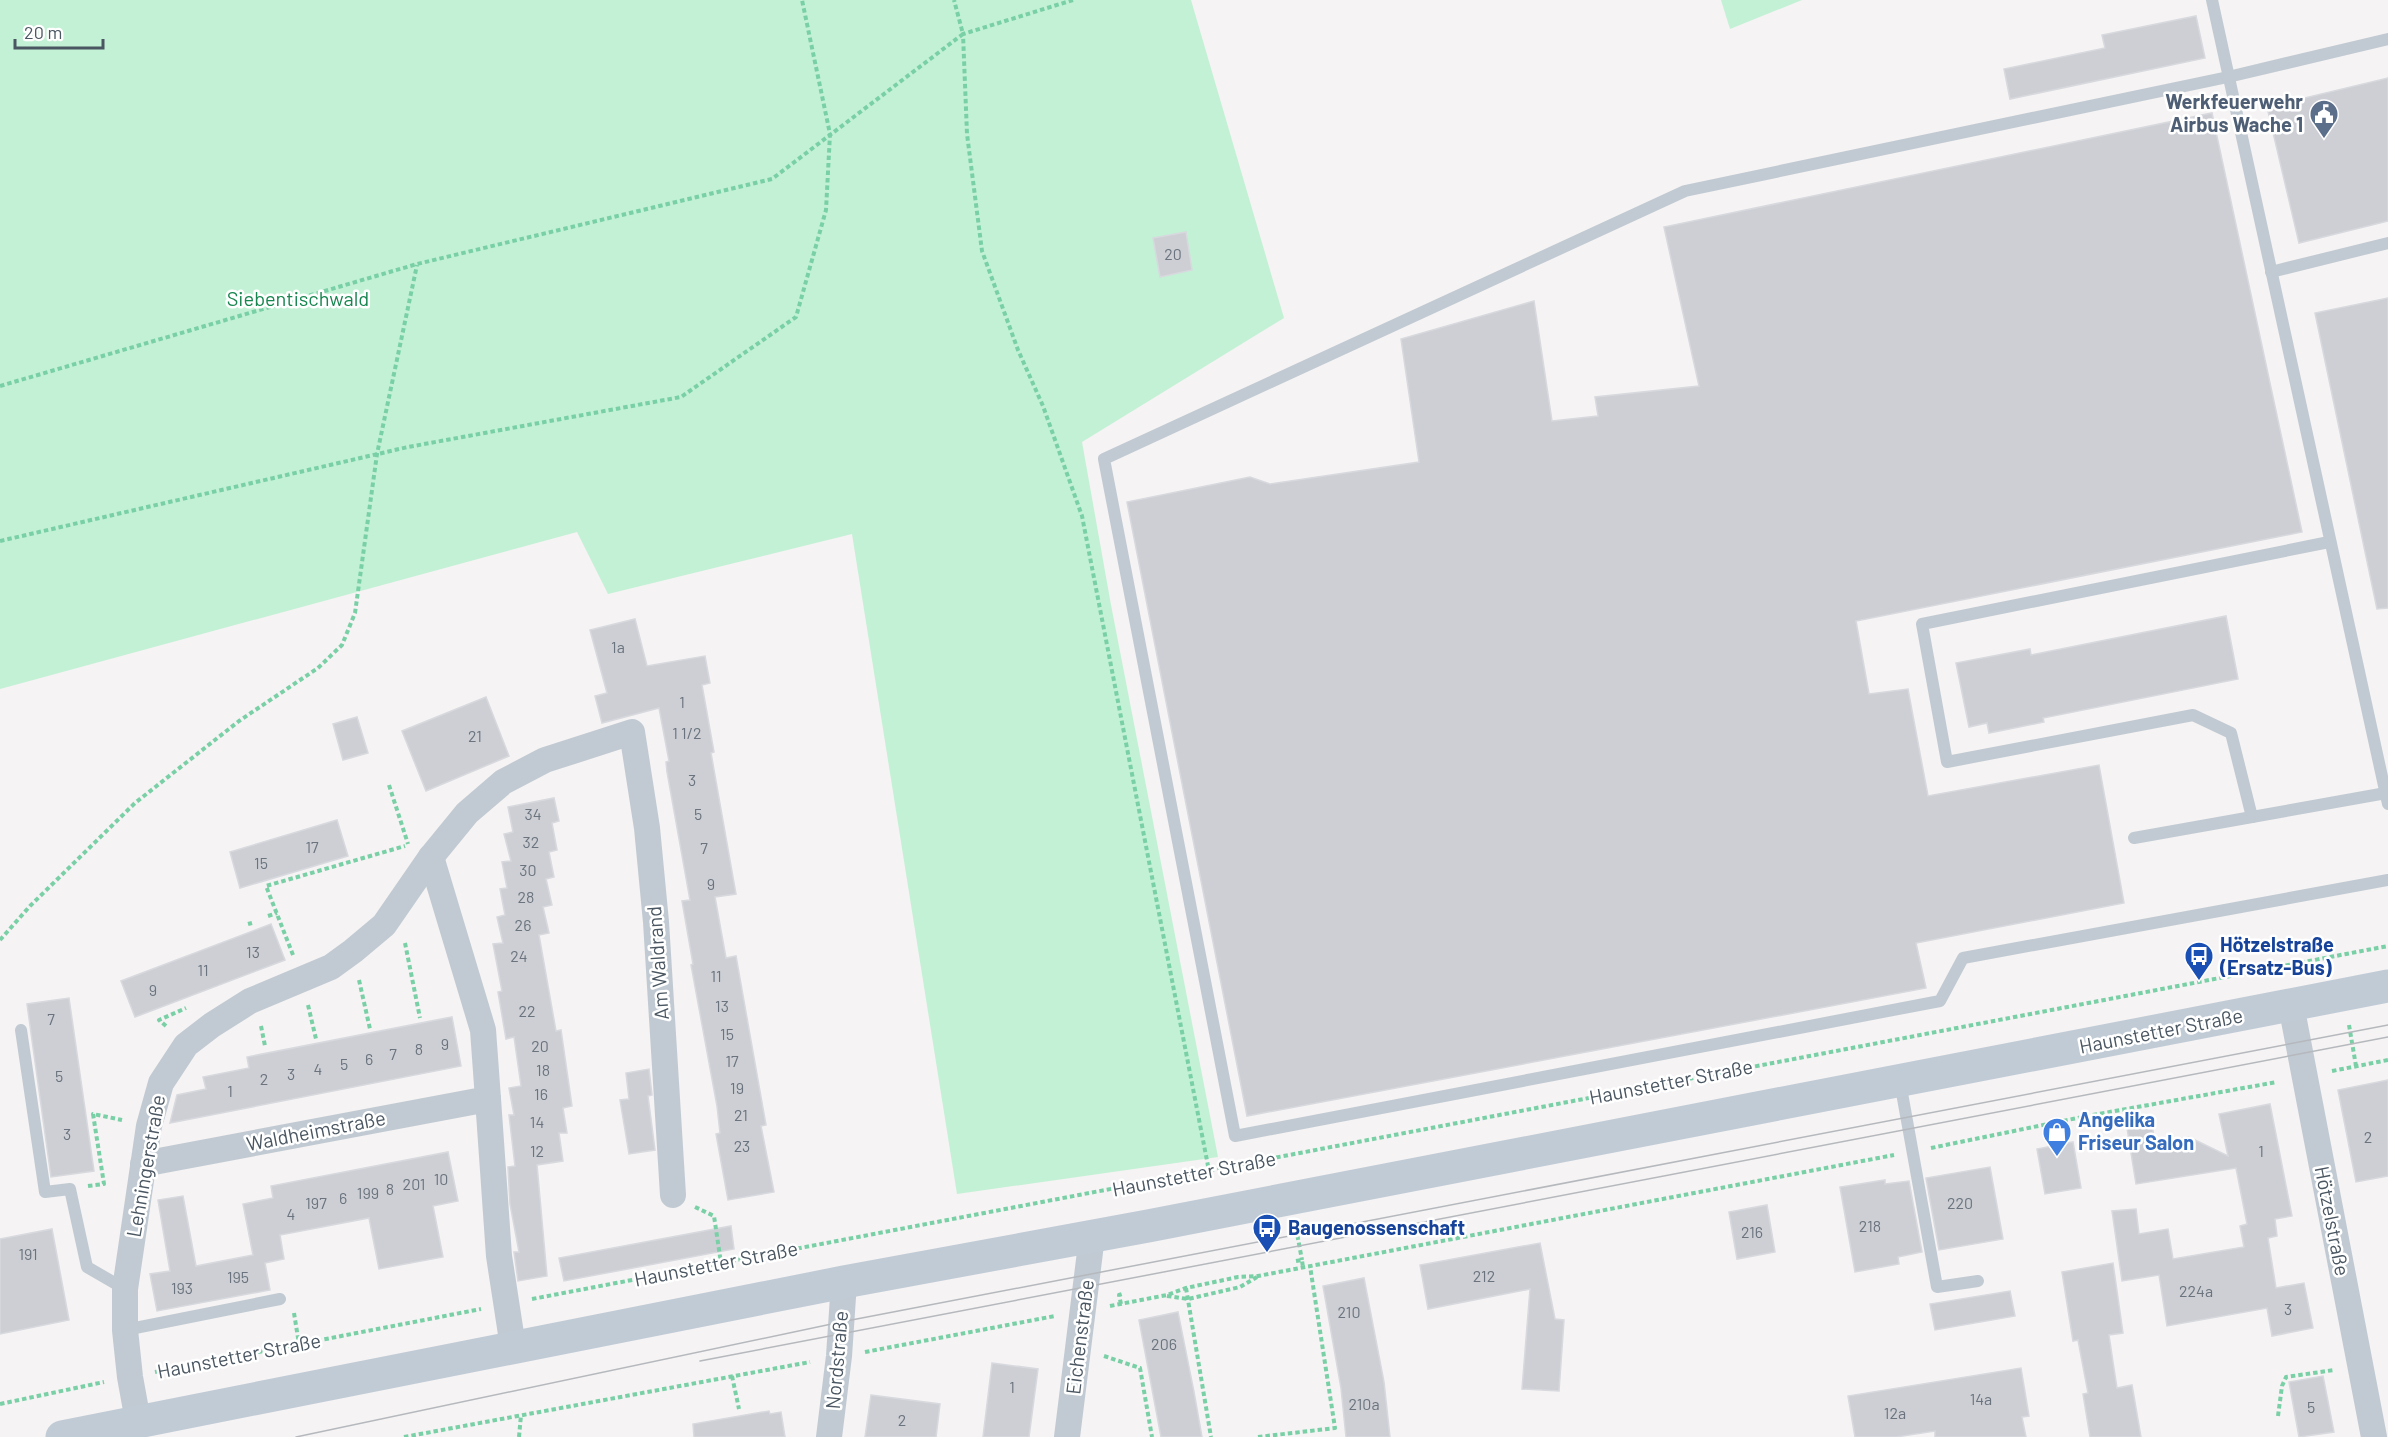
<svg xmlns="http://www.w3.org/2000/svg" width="2388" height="1437" font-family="Barlow,sans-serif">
	<rect width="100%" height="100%" fill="#f5f3f3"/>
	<!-- green -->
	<g fill="#c3f1d5">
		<path d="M0,0H1191L1284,318L1082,442L1111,605L1218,1157L957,1194L852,534L608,594L577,532L0,689Z"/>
		<path d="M1721,0H1802L1730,29Z"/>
	</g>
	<!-- building -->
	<g fill="#cdcfd5" stroke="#d7d9de" stroke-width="1.5">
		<path d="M2196,16L2205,58L2010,99L2004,69L2105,48L2102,35Z"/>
		<path d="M2388,78V221L2299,243L2267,107Z"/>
		<path d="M2212,113L2302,532L1856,621L1869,694L1908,689L1928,796L2099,765L2124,903L1916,943L1926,988L1247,1116L1127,502L1250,477L1270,484L1419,462L1401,339L1534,301L1552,421L1598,416L1595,397L1699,386L1664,227Z"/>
		<path d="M1186,232L1192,270L1160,277L1153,238Z"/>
		<path d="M2388,298V608L2377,609L2315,313Z"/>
		<path d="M2226,616L2238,679L2043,718L2044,722L1989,733L1987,723L1969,727L1956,663L2030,649L2031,655Z"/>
		<path d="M635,619L647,666L705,656L710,683L702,685L714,752L711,753L736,894L715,897L726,958L736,956L766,1125L761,1126L774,1192L728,1200L716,1134L720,1133L717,1106L691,965L693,964L682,901L690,900L667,772L666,762L669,761L659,708L602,723L595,696L607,693L590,630Z"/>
		<path d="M486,697L509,756L426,791L402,731Z"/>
		<path d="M357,717L368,753L343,760L333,724Z"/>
		<path d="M554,798L559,821L552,823L557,850L549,852L554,877L546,879L552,905L543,907L549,933L539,935L556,1031L561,1030L572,1106L563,1108L567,1133H559L563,1161L537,1165L547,1276L518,1281L514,1252H519L510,1204L508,1167L515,1166L509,1115H514L509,1088L521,1086L514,1037L506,1039L498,992L502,991L493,944L503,943L497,917L505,915L500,889L507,888L502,862L511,861L504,834L513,832L508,807Z"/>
		<path d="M337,820L348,856L240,888L230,852Z"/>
		<path d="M271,924L285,960L135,1017L121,981Z"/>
		<path d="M69,998L94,1171L51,1177L27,1004Z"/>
		<path d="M452,1017L461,1066L170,1123L177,1095L206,1089L203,1077L249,1068L247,1057Z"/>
		<path d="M649,1069L652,1095L648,1096L655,1150L629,1154L620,1100L629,1099L626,1073Z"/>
		<path d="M2388,1080V1176L2356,1182L2338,1090Z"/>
		<path d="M2270,1104L2292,1216L2275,1219L2277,1236L2268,1238L2276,1288L2304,1283L2313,1328L2272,1336L2267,1308L2167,1326L2159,1275L2122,1281L2112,1211L2136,1209L2139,1234L2168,1229L2173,1259L2244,1247L2240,1226L2247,1224L2236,1168L2136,1184L2127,1128L2152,1125L2155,1142L2189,1137L2228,1156L2219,1114Z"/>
		<path d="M2073,1142L2081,1188L2045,1194L2037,1149Z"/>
		<path d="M448,1152L458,1201L433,1206L443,1257L379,1269L369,1218L280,1235L284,1259L265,1263L270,1290L157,1311L150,1274L170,1271L158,1200L183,1196L196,1266L253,1255L243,1204L273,1198L271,1186Z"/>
		<path d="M1990,1167L2003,1239L1939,1250L1926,1178Z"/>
		<path d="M1885,1180V1184L1909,1181L1922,1252L1898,1257L1899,1264L1855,1272L1840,1187Z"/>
		<path d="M1767,1205L1775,1252L1737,1259L1729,1212Z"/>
		<path d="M731,1226L734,1249L564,1281L559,1258Z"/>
		<path d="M52,1229L69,1320L0,1334V1239Z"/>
		<path d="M1540,1243L1555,1319L1564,1320L1559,1391L1522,1389L1530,1289L1428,1309L1420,1265Z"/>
		<path d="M2113,1263L2123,1333L2109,1335L2113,1362L2117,1388L2132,1385L2141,1437H2090L2083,1394L2088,1393L2078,1340L2073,1341L2062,1272Z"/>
		<path d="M1364,1278L1384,1382L1390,1437H1346L1341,1388L1323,1286Z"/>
		<path d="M2010,1291L2015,1316L1935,1330L1930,1304Z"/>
		<path d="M1178,1312L1194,1392L1202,1437H1161L1139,1320Z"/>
		<path d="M992,1363L1038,1369L1029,1437H983Z"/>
		<path d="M2021,1368L2029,1416L2022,1417L2026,1437H1935V1431L1896,1437H1855L1848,1396Z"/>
		<path d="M2323,1376L2334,1432L2299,1437L2289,1382Z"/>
		<path d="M871,1395L940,1404L936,1437H865Z"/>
		<path d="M769,1411L770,1414L781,1412L785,1437H694L693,1424Z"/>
	</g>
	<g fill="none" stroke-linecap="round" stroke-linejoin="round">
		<!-- path -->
		<g stroke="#7ad0a6" stroke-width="4" stroke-dasharray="4.5 3" stroke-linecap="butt">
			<path d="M1073,0L963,34L967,134L982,251L1018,350L1043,406L1082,516L1209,1171"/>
			<path d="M0,386L417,264L772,179L963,34L954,0"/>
			<path d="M0,541L408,447L681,397L796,317L826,210L830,134L802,0"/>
			<path d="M389,785L408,844"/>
			<path d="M268,916L277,913"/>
			<path d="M248,924L252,923"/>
			<path d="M0,940L30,906L135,803L239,721L318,668L342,645L355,613L377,454L417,265"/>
			<path d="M405,943L420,1018"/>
			<path d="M293,955L266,886L405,846"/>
			<path d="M359,980L370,1029"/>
			<path d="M308,1005L316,1039"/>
			<path d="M2349,1025L2356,1066"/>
			<path d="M166,1026L159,1020L186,1008"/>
			<path d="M261,1026L265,1046"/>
			<path d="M2332,1071L2388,1060"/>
			<path d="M1931,1148L2087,1116L2277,1082"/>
			<path d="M88,1186L104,1184L93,1114L122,1120"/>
			<path d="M695,1207L714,1216L721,1263"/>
			<path d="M1296,1228L1302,1260"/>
			<path d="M1296,1261L1302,1260L1303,1268"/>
			<path d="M1186,1288L1211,1437"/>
			<path d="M1167,1296L1188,1299L1240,1287L1257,1277"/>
			<path d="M532,1299L2388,946"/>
			<path d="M1121,1304L1119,1295L1122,1294"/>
			<path d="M1110,1306L1167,1295L1186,1288L1238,1277L1258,1276L1894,1155"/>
			<path d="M294,1313L299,1344"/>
			<path d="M865,1352L1055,1316"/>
			<path d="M1104,1356L1140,1368L1152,1437"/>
			<path d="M155,1372L481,1309"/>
			<path d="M732,1376L739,1409"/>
			<path d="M0,1404L104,1382"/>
			<path d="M2278,1416L2282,1386L2286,1377L2334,1370"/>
			<path d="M404,1437L810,1362"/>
			<path d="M519,1437L521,1415"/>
			<path d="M1258,1437L1335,1428L1310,1266"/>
		</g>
		<!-- lane -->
		<g stroke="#c1cad2" stroke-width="12">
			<path d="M2212,0L2388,804"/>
			<path d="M2388,39L2228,77L1685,191L1104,459L1235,1136L1940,1001L1963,958L2388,880"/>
			<path d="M2271,272L2388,243"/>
			<path d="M2329,542L1922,624L1947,762L2193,715L2231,733L2252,817L2386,793"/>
			<path d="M2134,838L2252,817"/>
			<path d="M21,1030L45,1192L70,1189L87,1267L125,1289"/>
			<path d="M1900,1082L1937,1287L1978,1281"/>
			<path d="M125,1330L280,1299"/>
		</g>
		<!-- street -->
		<g stroke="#c1cad2" stroke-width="26">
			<path d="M2291,1005L2374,1437"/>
			<path d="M488,1099L499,1256L513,1347"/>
			<path d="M143,1164L488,1099L483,1030L431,857"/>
			<path d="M138,1421L130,1377L125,1330V1289L149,1126L161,1083L186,1045L212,1025L250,1001L331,967L353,951L384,925L431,857L467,813L503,782L545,760L632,732L647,828L656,922L673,1195"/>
			<path d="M829,1437L839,1356L844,1282"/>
			<path d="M1067,1437L1092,1236"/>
		</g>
		<!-- secondary -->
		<path stroke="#c1cbd6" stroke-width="33" d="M62,1437L844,1282L1148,1226L2388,986"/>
		<!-- tram -->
		<g stroke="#b5b8bd" stroke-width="1.5">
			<path d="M700,1361L2388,1037"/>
			<path d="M296,1437L841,1322L2388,1025"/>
		</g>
	</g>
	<!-- icons -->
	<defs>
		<g id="civic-pin" transform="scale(1.5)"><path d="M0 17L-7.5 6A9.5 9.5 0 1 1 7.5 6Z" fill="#5c6f8a" stroke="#fff"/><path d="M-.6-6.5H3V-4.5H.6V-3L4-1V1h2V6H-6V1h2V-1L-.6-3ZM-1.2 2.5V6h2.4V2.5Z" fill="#fff"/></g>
		<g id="bus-pin" transform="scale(1.5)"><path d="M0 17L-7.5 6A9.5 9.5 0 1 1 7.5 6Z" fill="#1a4fb4" stroke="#fff"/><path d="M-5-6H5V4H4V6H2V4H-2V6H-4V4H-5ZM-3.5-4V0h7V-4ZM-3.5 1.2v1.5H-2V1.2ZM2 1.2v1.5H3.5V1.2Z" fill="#fff"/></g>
		<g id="shop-pin" transform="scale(1.5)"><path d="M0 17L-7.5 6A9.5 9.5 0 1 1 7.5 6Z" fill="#3f7fe0" stroke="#fff"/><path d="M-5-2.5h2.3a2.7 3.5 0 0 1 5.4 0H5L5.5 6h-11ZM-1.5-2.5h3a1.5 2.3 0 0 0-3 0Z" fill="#fff"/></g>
	</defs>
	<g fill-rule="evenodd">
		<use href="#civic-pin" x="2324" y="114"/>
		<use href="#bus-pin" x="2199" y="956"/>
		<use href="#shop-pin" x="2057" y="1132"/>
		<use href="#bus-pin" x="1267" y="1228"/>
	</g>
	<g text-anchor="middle" stroke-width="5" stroke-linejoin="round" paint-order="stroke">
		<!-- number labels -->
		<g font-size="16" fill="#6b747e">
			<text x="1173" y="260">20</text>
			<text x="618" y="653">1a</text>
			<text x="682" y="708">1</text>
			<text x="687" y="739">1 1/2</text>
			<text x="475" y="742">21</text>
			<text x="692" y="786">3</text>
			<text x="533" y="820">34</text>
			<text x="698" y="820">5</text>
			<text x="531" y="848">32</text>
			<text x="312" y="853">17</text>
			<text x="704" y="854">7</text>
			<text x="261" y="869">15</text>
			<text x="528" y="876">30</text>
			<text x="711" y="890">9</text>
			<text x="526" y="903">28</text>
			<text x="523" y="931">26</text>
			<text x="253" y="958">13</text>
			<text x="519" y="962">24</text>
			<text x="203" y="976">11</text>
			<text x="716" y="982">11</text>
			<text x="153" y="996">9</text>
			<text x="722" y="1012">13</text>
			<text x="527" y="1017">22</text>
			<text x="51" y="1025">7</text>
			<text x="727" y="1040">15</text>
			<text x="445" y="1050">9</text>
			<text x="540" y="1052">20</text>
			<text x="419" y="1055">8</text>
			<text x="393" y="1060">7</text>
			<text x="369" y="1065">6</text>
			<text x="732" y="1067">17</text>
			<text x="344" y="1070">5</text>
			<text x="318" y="1075">4</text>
			<text x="543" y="1076">18</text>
			<text x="291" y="1080">3</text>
			<text x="59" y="1082">5</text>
			<text x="264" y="1085">2</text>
			<text x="737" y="1094">19</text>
			<text x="230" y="1097">1</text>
			<text x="541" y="1100">16</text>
			<text x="741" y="1121">21</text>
			<text x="537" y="1128">14</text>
			<text x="67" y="1140">3</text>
			<text x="2368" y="1143">2</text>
			<text x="742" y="1152">23</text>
			<text x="537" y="1157">12</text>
			<text x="2261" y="1157">1</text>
			<text x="441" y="1185">10</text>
			<text x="414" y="1190">201</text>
			<text x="390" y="1195">8</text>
			<text x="368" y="1199">199</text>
			<text x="343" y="1204">6</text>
			<text x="316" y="1209">197</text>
			<text x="1960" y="1209">220</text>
			<text x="291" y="1220">4</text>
			<text x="1870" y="1232">218</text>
			<text x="1752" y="1238">216</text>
			<text x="28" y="1260">191</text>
			<text x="1484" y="1282">212</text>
			<text x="238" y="1283">195</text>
			<text x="182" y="1294">193</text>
			<text x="2196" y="1297">224a</text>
			<text x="2288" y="1315">3</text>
			<text x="1349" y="1318">210</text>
			<text x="1164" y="1350">206</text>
			<text x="1012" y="1393">1</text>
			<text x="1981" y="1405">14a</text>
			<text x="1364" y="1410">210a</text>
			<text x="2311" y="1413">5</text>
			<text x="1895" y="1419">12a</text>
			<text x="902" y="1426">2</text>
		</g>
		<!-- service labels -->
		<g font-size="20" font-weight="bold" fill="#4e5e75" stroke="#fff" text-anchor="end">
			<text x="2303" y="109">Werkfeuerwehr<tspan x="2303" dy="23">Airbus Wache 1</tspan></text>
		</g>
		<!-- park labels -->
		<g font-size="20" fill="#17864f" stroke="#fff">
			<text x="298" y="306">Siebentischwald</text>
		</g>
		<!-- transit labels -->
		<g font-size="20" font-weight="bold" fill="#164399" stroke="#fff" text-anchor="start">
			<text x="2220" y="952">Hötzelstraße<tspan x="2220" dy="23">(Ersatz-Bus)</tspan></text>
			<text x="1288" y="1235">Baugenossenschaft</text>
		</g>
		<!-- street labels -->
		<g font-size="20" fill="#4a5661" stroke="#fff">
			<text transform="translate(658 963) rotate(-94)" y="7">Am Waldrand</text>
			<text transform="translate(2161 1031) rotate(-11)" y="7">Haunstetter Straße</text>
			<text transform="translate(1671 1082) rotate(-11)" y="7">Haunstetter Straße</text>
			<text transform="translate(316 1131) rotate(-11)" y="7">Waldheimstraße</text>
			<text transform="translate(146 1166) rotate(-80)" y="7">Lehningerstraße</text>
			<text transform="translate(1194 1174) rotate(-11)" y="7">Haunstetter Straße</text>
			<text transform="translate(2332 1221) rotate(79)" y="7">Hötzelstraße</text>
			<text transform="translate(716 1264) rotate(-11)" y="7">Haunstetter Straße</text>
			<text transform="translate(1080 1337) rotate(-83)" y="7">Eichenstraße</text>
			<text transform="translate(239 1356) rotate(-11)" y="7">Haunstetter Straße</text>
			<text transform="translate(837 1360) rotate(-85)" y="7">Nordstraße</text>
		</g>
		<!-- shop labels -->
		<g font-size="20" font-weight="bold" fill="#366cbe" stroke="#fff" text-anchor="start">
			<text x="2078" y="1127">Angelika<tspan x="2078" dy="23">Friseur Salon</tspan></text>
		</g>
	</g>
	<!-- scale -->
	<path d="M15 39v9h88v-9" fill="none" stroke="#4a5661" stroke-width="3"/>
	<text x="24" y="39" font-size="18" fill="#4a5661" stroke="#ffffff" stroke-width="4.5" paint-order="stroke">20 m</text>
</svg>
